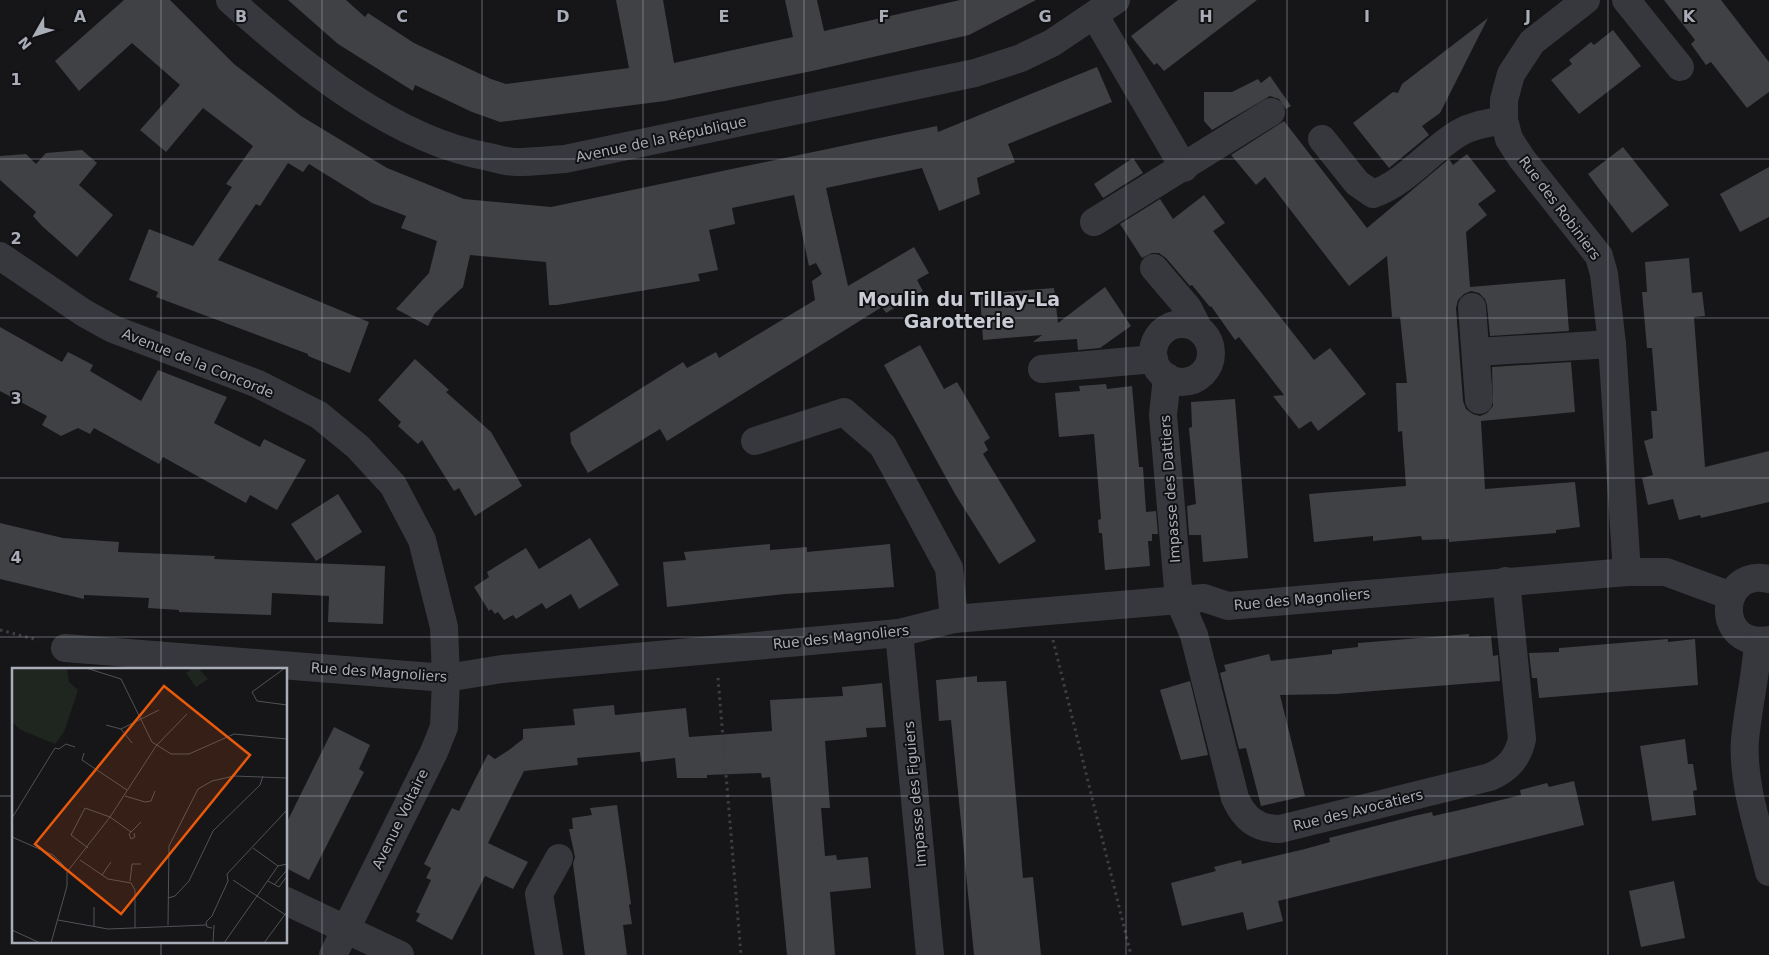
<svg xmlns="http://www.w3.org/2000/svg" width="1769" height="955" font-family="'DejaVu Sans',sans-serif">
	<rect width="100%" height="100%" fill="#161618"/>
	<!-- building -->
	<g fill="#404145">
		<path d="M124,0H170L234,64L301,116L387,168L464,199L551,207L937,126L938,132L1097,67L1112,102L1008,144L1015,162L977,178L980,194L939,211L922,168L826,188L848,286L914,247L929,273L917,280L923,291L886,313L882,307L667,441L660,429L588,473L571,443L570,433L683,362L687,368L716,352L719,358L815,300L812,281L822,274L816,263L809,266L794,195L732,208L735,224L709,230L718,270L698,274L700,281L557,305H549L546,262L470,255L463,287L435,313L428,326L396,309L429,273L437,241L401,228L406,216L372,203L309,164L303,172L288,163L260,206L256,204L218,260L369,322L350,373L308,356V354L156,297L158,292L129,280L149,229L193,246L232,187L226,184L253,146L203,108L166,152L140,130L180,85L132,43L79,91L55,61Z"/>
		<path d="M288,0H346L365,17L368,13L414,43L491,79L506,84L629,68L616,0H663L674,63L793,37L785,0H817L824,31L960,0H1036L969,35L812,71L665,101L500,122L472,112L415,85L413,91L338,44Z"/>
		<path d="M1178,0H1257L1164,71L1157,63L1154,65L1131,36Z"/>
		<path d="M1664,0H1721L1769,62V92L1747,108L1711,62L1706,65L1691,44L1695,40Z"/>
		<path d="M1488,18L1440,113L1422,126L1429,135L1389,168L1353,123L1393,92L1398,93L1402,84Z"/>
		<path d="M1613,30L1641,66L1579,114L1551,80L1572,64L1569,60L1591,42L1594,45Z"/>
		<path d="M1270,76L1291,106L1286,109L1279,99L1270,96L1212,130L1204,121V92H1232L1258,79L1261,83Z"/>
		<path d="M1284,121L1367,228L1449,159L1453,165L1467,154L1496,191L1478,204L1487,215L1466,232L1470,287L1565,279L1569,331L1490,336L1487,305L1485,299L1479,293L1471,291L1464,294L1458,300L1456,308L1463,401L1466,409L1473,414L1480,416L1487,413L1493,406L1492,367L1571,362L1575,412L1481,421L1485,489L1575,482L1580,527L1556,530V533L1449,542V539L1422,540L1421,536L1373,541V536L1314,542L1309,494L1406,486L1402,431L1398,432L1396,383H1407L1400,317H1392L1387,256L1349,286L1265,177L1256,185L1231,155Z"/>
		<path d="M1623,147L1669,205L1632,233L1588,174Z"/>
		<path d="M82,150L97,163L79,185L113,215L77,257L42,226L33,216L36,212L0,180V156L26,154L36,164L46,153Z"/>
		<path d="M1133,158L1143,173L1103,198L1094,184Z"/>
		<path d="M1769,167V217L1740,232L1720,194Z"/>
		<path d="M1204,195L1225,223L1213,231L1314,360L1330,348L1366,394L1318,431L1311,421L1299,429L1273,396L1284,395L1239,337L1235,340L1211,306L1210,307L1192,285L1190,286L1166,258L1159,253H1152L1142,258L1120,224L1160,199L1173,219Z"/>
		<path d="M1689,258L1692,293L1702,292L1705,316L1694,317L1705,467L1769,451V502L1701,518L1700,515L1679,520L1673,499L1648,505L1642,478L1653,475L1644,441L1653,438L1651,411H1657L1652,348H1647L1642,292H1647L1645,262Z"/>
		<path d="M1105,287L1131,326L1100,348L1078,350L1077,339L1033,342L1042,335L983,340L980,294L1054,288L1058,323Z"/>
		<path d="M0,327L62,362L68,352L93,365L90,371L141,401L158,370L227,397L214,423L260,447L264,439L306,460L277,510L250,495L246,503L163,457L159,464L94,428L90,434L78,428L61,436L42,425L47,416L0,391Z"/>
		<path d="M920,345L944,389L957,382L990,438L984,442L988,450L983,454L1036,541L999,564L955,494L884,365Z"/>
		<path d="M415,359L449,390L446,392L491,432L522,486L475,516L459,488L454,491L422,440L418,444L398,426L401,422L378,400Z"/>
		<path d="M1106,384L1107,389L1132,386L1139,467H1143L1146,512L1156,511L1158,534H1152V541H1148L1150,566L1105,570L1102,533H1099L1098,520L1101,519L1094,434L1059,437L1055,393L1080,391L1079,386Z"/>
		<path d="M1235,399L1248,558L1203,562L1201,535H1189L1187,506L1196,504L1189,428L1192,427L1191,402Z"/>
		<path d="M338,494L362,532L316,561L291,524Z"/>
		<path d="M0,523L63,538L119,542L118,552L215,556L214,559L385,566L383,624L328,622L329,596L272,593L271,615L179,612V610L148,608L149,598L84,595V599L0,579Z"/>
		<path d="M590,538L619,585L579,609L571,594L546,609L542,603L516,619L513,615L504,620L498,612L495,614L491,609L489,611L474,587L489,577L487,572L526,548L539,569Z"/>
		<path d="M770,544V550L807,547V552L890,544L894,587L785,594L667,607L663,562L686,560L684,552Z"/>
		<path d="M1469,634V637L1491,636L1493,656L1498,655L1500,681L1336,694L1280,695L1305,796L1261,806L1246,748L1239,749L1220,673L1226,671L1224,665L1269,654L1271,661L1332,654V650L1358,647V643Z"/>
		<path d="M1668,639V642L1695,639L1698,685L1539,698L1537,678H1532L1529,653L1559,652V648L1572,647Z"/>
		<path d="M977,676V682L1006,681L1023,878L1033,877L1041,955H974L951,720L939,721L936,680Z"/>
		<path d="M1190,681L1208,755L1181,760L1160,690Z"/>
		<path d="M882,683L886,727L866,728L867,737L825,741L830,808H821L825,856L836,855L837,860L868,857L871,888L830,892L835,955H787L770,777L762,778L761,773L707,775V778H677L675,758L641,762L640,752L577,758L578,765L524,771L488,843L528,862L513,889L485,876L452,940L416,921L420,914L416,912L431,880L426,878L431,868L424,864L452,808L459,811L488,754L495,759L509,750L523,739V729L575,725L573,709L614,705L615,715L686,708L689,737L772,731L770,700L843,696L842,687Z"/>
		<path d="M334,727L370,745L359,769L364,772L309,880L286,868V824Z"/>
		<path d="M1685,739L1688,764H1693L1697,790L1693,791L1696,815L1652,821L1640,746Z"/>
		<path d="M1574,781L1584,825L1278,901L1283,921L1247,930L1243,912L1182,926L1171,883L1216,871L1214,867L1241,860L1242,864L1305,849L1330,842L1329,838L1414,816L1432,812L1433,816L1460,810L1521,795L1520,790L1547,783L1549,787Z"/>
		<path d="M617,805L631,904L629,905L632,924L623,925L627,955H585L573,864L575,857L569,829H573L572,818L592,815L590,808Z"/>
		<path d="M1674,881L1685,938L1641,947L1629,891Z"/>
	</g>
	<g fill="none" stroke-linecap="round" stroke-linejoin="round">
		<!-- path -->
		<g stroke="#3d3f44" stroke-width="3" stroke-dasharray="2.5 4" stroke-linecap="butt">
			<path d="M0,630L38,640"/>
			<path d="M1053,640L1131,955"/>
			<path d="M718,678L741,955"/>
		</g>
		<!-- minor -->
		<g stroke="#37383d" stroke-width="28">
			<path d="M230,0C301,64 393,140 489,157C498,159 507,162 516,162C532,162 549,160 565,159L975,73L1021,58L1052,43L1116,0"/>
			<path d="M1586,0L1532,42L1511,74L1504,100V120L1509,139L1522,159L1599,256L1604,274L1612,344L1627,572"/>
			<path d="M1626,0L1680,67"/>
			<path d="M1095,16L1184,168"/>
			<path d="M1322,139L1357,183L1373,194C1407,182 1429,151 1459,133C1473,125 1488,123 1504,120"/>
			<path d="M1094,222L1271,112"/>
			<path d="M0,256L84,313L113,329L258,384L319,415L358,447L393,485L422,540L444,627L446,678L444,727L434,752L333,955"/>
			<path d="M1154,268L1188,308L1198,328"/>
			<path d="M1472,307L1479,400"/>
			<circle cx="1182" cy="353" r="29"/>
			<path d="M1476,352L1612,344"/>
			<path d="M1042,369L1154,359"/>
			<path d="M1167,377L1163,415L1179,600L1194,635L1235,798C1244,818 1256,829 1280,829L1490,777C1508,769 1518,758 1522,739L1506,581"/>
			<path d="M755,441L844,412L883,446L949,568L954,619"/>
			<path d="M1769,579C1717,567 1714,650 1769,640"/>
			<path d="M899,633L930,955"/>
			<path d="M1758,642C1756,675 1748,707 1745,740C1742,784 1759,830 1769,872"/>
			<path d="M65,648L446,678L502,669L899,633L954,619L1179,600L1204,598L1228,606L1627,572H1666L1731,596"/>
			<path d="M286,901L400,955"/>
			<path d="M549,955L539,894L559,858"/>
		</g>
	</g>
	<!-- grid -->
	<path fill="none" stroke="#a8adb8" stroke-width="1" stroke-opacity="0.55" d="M161,0V669M322,0V955M482,0V955M643,0V955M804,0V955M965,0V955M1126,0V955M1287,0V955M1447,0V955M1608,0V955M0,159H1769M0,318H1769M0,478H1769M0,637H1769M0,796H14M286,796H1769M161,941V955"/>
	<g text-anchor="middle" stroke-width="4" stroke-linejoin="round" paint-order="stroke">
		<!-- street labels -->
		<g font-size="14" fill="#a8adb8" stroke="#111113">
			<text transform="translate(661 139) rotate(-12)" y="5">Avenue de la République</text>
			<text transform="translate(1560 208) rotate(53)" y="5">Rue des Robiniers</text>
			<text transform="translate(198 363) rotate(22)" y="5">Avenue de la Concorde</text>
			<text transform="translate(1170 489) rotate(-94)" y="5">Impasse des Dattiers</text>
			<text transform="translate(1302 599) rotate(-5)" y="5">Rue des Magnoliers</text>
			<text transform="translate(841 637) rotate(-6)" y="5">Rue des Magnoliers</text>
			<text transform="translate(379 672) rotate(4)" y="5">Rue des Magnoliers</text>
			<text transform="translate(915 794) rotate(-95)" y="5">Impasse des Figuiers</text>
			<text transform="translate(1358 810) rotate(-14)" y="5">Rue des Avocatiers</text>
			<text transform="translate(400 819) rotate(-64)" y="5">Avenue Voltaire</text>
		</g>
		<!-- district labels -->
		<g font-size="19" font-weight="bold" fill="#c9ccd4" stroke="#111113">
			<text x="959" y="306">Moulin du Tillay-La<tspan x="959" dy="22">Garotterie</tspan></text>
		</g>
	</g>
	<!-- overview -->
	<g transform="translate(12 668)">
		<rect width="275" height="275" fill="#161618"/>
		<path d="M0,0H55L57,14L66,22L52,64L43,76L9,62L0,54ZM181,0H186L196,11L184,19L174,5Z" fill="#1e261f"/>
		<path fill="none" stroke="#505258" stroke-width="1" d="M74,0L109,11M273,0L240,24L245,33L275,37M109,11L140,74L159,86H177L222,66L275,71M94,57L109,61L147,42M109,61L120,75M72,85L70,92L115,122M113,128L133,134L139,133L143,123M0,150L43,80L47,81L54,76L63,79M122,165L123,169L119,171L117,166L129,154M0,169L41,187L52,198M76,180L59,167L73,140L98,149L119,164M241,180L266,198M68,192L96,211L119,215L123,222V260M55,204L98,149L144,78L175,46M90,207L99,194M221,212L275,248M118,213L120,196H129M216,213L215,206L275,142M256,213L267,219L275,208M262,217L275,202M156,230L163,228L177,213L201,163L248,117L251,108M46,252L96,261L194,257M156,257L157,178L186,121L200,113L222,108L275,110M82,259V239M200,260L195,259L194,254L200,248L216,213M0,262L28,275M39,275L55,218V204M201,275L202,257M212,275L266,198L275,196M252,275L274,245"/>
		<path fill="#e8590c" fill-opacity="0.15" stroke="#e8590c" stroke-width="2.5" d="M152,18L238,87L109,246L23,176Z"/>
		<rect width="275" height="275" fill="none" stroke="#a8adb8" stroke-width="2.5"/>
	</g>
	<g font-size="16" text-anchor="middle" font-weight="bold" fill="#a8adb8" stroke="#111113" stroke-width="4" stroke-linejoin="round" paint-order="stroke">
		<text x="80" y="22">A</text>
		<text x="241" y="22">B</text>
		<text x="402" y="22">C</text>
		<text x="563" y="22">D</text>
		<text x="724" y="22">E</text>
		<text x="884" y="22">F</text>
		<text x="1045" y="22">G</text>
		<text x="1206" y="22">H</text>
		<text x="1367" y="22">I</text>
		<text x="1528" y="22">J</text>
		<text x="1689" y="22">K</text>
		<text x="16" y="85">1</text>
		<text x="16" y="244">2</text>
		<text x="16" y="404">3</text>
		<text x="16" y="563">4</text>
	</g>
	<!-- north arrow -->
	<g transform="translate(35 35) rotate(231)" stroke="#111113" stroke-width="4" paint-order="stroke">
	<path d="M0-4L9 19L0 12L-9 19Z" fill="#a8adb8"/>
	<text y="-8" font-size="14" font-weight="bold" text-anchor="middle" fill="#a8adb8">N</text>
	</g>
</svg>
